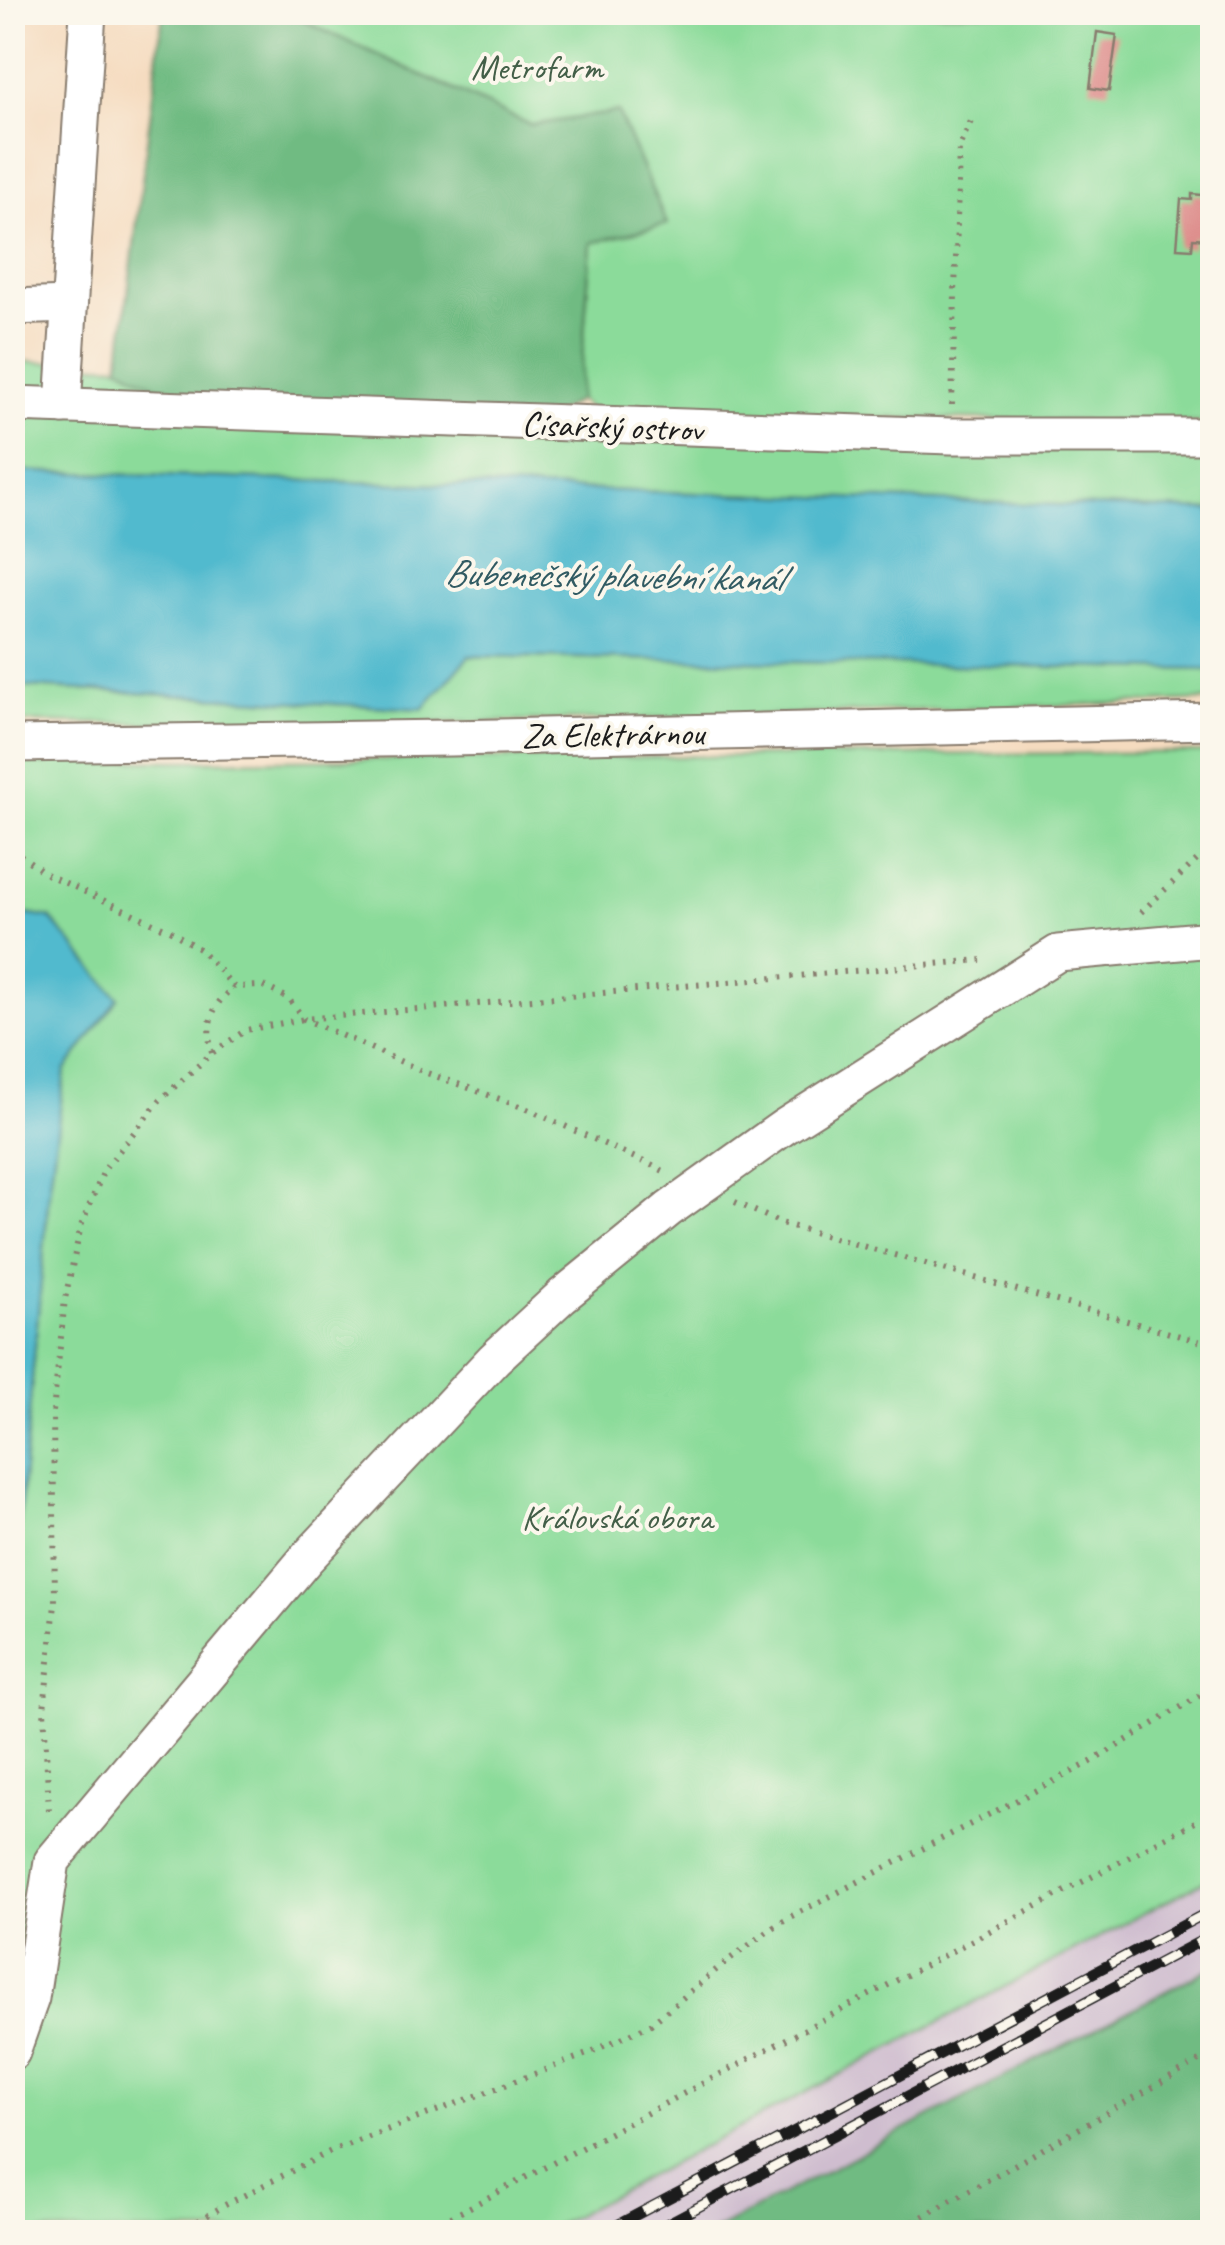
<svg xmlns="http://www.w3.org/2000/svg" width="1225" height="2245" font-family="Caveat,sans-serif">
	<rect width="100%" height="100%" fill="#fbf7ec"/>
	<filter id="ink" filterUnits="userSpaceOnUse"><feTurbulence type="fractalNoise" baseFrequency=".01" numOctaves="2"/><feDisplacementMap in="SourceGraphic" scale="20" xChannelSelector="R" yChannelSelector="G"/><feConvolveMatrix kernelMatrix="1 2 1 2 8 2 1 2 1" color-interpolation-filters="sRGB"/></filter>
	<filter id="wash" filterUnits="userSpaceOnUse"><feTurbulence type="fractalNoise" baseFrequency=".0048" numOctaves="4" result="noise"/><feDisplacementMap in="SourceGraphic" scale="40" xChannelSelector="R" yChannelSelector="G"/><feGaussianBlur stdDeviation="2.25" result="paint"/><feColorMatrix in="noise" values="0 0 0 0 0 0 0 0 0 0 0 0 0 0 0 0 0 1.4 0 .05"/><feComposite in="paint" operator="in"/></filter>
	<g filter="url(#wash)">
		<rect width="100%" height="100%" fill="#f5dbbf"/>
		<!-- industrial -->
		<path fill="#cfbdcf" d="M1212,1877V1967L712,2232H543Z"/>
		<!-- green -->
		<g fill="#8bdb9a" stroke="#547c5b" stroke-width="2.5">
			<path d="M286,13H1212V423L597,414L579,400L591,243L666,223L531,125Z"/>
			<path d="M13,361L119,366L185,402L1212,449V510L13,471Z"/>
			<path d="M469,656L1212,670V700C813,714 412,730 13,722L12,686L423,709Z"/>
			<path d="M1212,752V1877L543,2232H13V1589L49,1192L65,1071L118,998L50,918L25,914L13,903L12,759L175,761Z"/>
		</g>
		<!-- forest -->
		<g fill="#70bb82" stroke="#466c4f" stroke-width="2.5">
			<path d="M163,13H286L531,125L618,112L667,224L591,243L579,400L547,418L185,402L119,366Z"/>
			<path d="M1212,1967V2232H712L768,2202Z"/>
		</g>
		<!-- water -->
		<g fill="#51bace" stroke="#366b75" stroke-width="2.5">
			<path d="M12,471L1212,510V670L469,656L423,709L13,686Z"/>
			<path d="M13,903L25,914L50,918L118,998L65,1071L49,1192L13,1589Z"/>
		</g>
		<g id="blocks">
			<!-- building -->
			<g fill="#de8f8d">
				<path d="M1097,32L1117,35L1109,91L1090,88Z"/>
				<path d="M1192,194L1212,196V239L1193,238L1192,249L1177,248L1181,199L1192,200Z"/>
			</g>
		</g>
	</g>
	<g filter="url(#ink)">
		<use href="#blocks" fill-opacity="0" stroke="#887c6e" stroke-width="2.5"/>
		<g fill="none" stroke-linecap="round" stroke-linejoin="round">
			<!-- minor casing -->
			<g stroke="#887c6e" stroke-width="39">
				<g id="minor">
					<path d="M12,307L69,305"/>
					<path d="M12,404L951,436H1212"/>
					<path d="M63,406L88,12"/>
					<path d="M12,744L450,738L1212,721"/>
					<path d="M12,2052L31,1998L52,1861L306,1559L494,1359L562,1296L669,1209L784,1127L1058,953L1212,939"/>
				</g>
			</g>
			<!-- path -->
			<g stroke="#887c6e" stroke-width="6" stroke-dasharray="2.5 8" stroke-linecap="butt">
				<path d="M952,405L959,147L972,119"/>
				<path d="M12,849L48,875L171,931L202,951L234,987L263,986L288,998L304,1019L427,1073L525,1108L664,1171"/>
				<path d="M1141,912L1212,846"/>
				<path d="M212,1053C205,1026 211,1005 234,987"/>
				<path d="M735,1202L781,1223L1212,1345"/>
				<path d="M49,1810L44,1709L55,1604L53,1412L65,1299L81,1226L104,1170L159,1101L212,1053L246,1030L304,1019L981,960"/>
				<path d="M180,2232L225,2205L331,2151L587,2054L651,2024L727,1961L784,1920L1091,1762L1212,1688"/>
				<path d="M423,2232L1212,1813"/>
				<path d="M895,2232L1212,2054"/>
			</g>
			<!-- minor -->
			<use href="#minor" stroke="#fff" stroke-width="35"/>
			<!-- rail casing -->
			<g stroke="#1c1c1c" stroke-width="11">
				<g id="rail">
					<path d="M604,2232L1212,1910"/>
					<path d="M651,2232L1212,1935"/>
				</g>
			</g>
			<!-- rail -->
			<use href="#rail" stroke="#fbf7ec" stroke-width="8" stroke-dasharray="22" stroke-linecap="butt"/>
		</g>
	</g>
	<g text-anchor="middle" stroke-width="8" stroke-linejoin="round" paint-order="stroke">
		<!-- park labels -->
		<g font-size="35" fill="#435f48" stroke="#fbf7ec">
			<text x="537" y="79">Metrofarm</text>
			<text x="617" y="1529">Královská obora</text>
		</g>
		<!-- street labels -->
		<g font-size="35" fill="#1c1c1c" stroke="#fbf7ec">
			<text transform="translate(612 426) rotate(2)" y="12">Císařský ostrov</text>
			<text transform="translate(613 734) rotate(-1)" y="12">Za Elektrárnou</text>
		</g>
		<!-- water labels -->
		<g font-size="38" font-style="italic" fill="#315b63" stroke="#fbf7ec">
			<text transform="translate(613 575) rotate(1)" y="13">Bubenečský plavební kanál</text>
		</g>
	</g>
	<!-- margin -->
	<rect width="1225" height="2245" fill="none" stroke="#fbf7ec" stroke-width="50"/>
</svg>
